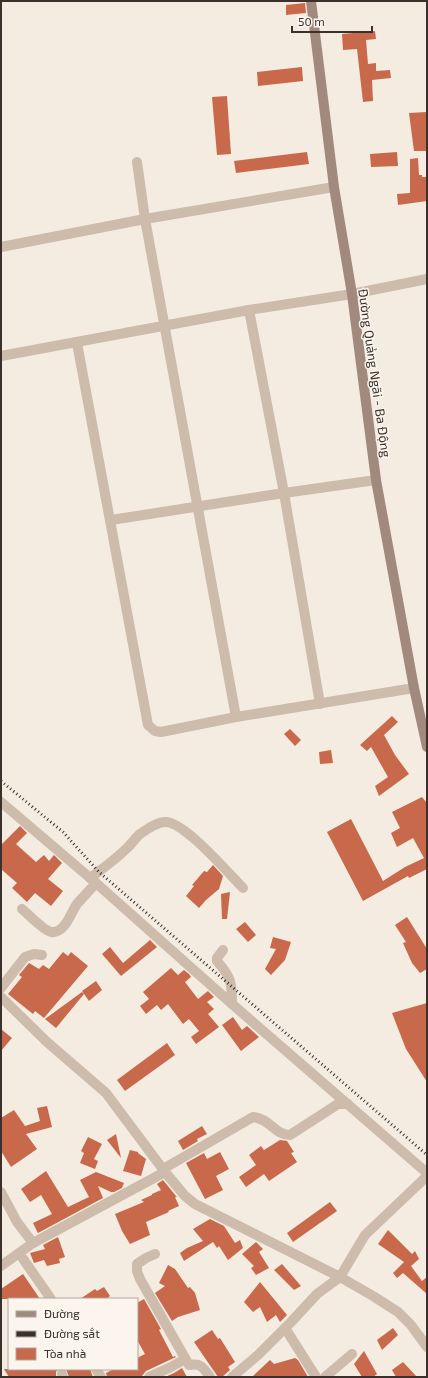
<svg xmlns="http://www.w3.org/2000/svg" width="428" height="1378" font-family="'Exo 2',sans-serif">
	<rect width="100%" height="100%" fill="#f4ebe1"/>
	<!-- building -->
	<g fill="#c8694b">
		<path d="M305,3L306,13L286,15V5Z"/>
		<path d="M375,31L376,39L366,40L368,64L376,63V71L390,70L391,78L372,80L373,101L363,102L357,49L343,50L342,34Z"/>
		<path d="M302,67L303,81L258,86L257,72Z"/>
		<path d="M227,96L231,154L217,155L212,97Z"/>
		<path d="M427,112V151H414L409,113Z"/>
		<path d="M307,152L309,164L236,173L234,161Z"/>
		<path d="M397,152L398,166L371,167L370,154Z"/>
		<path d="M418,158L419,175H422V177H427V201L398,205L397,194L410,193V159Z"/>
		<path d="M392,716L398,722L384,735L395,755L409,774L379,796L375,786L388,777L371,747L367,751L360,745Z"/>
		<path d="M290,729L301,740L295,746L284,734Z"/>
		<path d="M331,750L333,763L320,764L319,752Z"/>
		<path d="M422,797L427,803V869L409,878L408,876L363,901L327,832L351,819L383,881L405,867L424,858L413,838L397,847L391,833L400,828L392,812Z"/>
		<path d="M20,826L27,833L16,844L36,862L44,855L49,861L54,855L62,863L48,879L63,891L51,906L35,893L27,902L12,888L17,883L1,869V845Z"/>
		<path d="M213,865L223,876L219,889L206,900L199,908L186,896L194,886L192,885L204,871L207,872Z"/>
		<path d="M230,892L227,919H222L221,894Z"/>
		<path d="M407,917L427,949V969L420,973L412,963L403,943L406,942L395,925Z"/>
		<path d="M245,922L256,935L248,942L236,929Z"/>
		<path d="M273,937L291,942L285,960L271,975L265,969L276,949L270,948Z"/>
		<path d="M150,940L157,947L121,976L102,954L110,947L123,963Z"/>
		<path d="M63,952L68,956L71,952L88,966L44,1018L35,1011L33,1014L8,994L22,977L19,975L29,963L39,969L43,965L49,969Z"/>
		<path d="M171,968L178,975L184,970L189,974L191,977L185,982L198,999L208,991L214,997L207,1002L214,1009L208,1014L219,1027L196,1044L191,1037L199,1031L189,1019L183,1024L168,1004L161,1010L157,1005L146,1014L140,1006L149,999L143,992Z"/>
		<path d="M96,981L102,990L89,1001L82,991Z"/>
		<path d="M82,992L84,994L56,1028L45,1019Z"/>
		<path d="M427,1003V1082L406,1049L392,1013Z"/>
		<path d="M233,1017L242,1030L247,1026L259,1037L241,1051L222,1025Z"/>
		<path d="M1,1029L12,1038L1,1051Z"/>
		<path d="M167,1043L175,1055L125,1091L117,1080Z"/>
		<path d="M47,1106L52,1127L26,1134L37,1149L11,1167L1,1151V1118L14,1110L25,1126L40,1121L37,1108Z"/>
		<path d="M202,1126L207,1134L197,1139L198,1141L183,1150L178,1141Z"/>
		<path d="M116,1134L121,1158L107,1140Z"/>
		<path d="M88,1137L102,1144L94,1159L98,1161L95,1169L80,1163L84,1153L81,1151Z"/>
		<path d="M280,1140L287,1141L294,1152L291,1153L297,1162L269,1181L264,1174L246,1187L239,1177L256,1165L249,1155L261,1146L264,1150Z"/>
		<path d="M130,1150L138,1152V1153L146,1159L141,1176L123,1171Z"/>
		<path d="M220,1152L229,1169L216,1176L223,1190L205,1199L186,1163L204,1153L207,1159Z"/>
		<path d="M46,1171L68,1207L89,1197L80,1180L96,1172L124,1183L122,1188L114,1192H111L98,1186L103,1198L38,1233L33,1223L52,1214L41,1195L30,1202L21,1189Z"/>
		<path d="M163,1180L176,1196L177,1197H175L179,1206L168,1211L169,1212L146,1222L150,1235L130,1244L122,1231L115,1214L144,1202L141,1200L152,1195V1194L161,1190L157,1184Z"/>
		<path d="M330,1202L337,1211L293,1242L287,1233Z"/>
		<path d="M210,1219L224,1226L235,1243L240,1240L243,1248L228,1260L219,1246L217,1248L213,1242L184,1261L180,1253L187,1248L203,1241L193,1229Z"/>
		<path d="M388,1230L412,1254L415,1251L419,1259L411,1266L422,1281L427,1277V1294L403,1273L397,1278L393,1273L404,1262L378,1244Z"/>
		<path d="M58,1237L65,1257L59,1259L60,1263L47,1266L44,1260L34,1263L30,1253L45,1249L43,1245Z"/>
		<path d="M256,1242L263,1249L259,1252L269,1268L256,1275L251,1268L254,1266L242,1254Z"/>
		<path d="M282,1264L301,1286L294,1290L274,1270Z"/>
		<path d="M168,1265L175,1269L188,1288L190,1287L195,1293L200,1310L178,1317L172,1321L155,1293L165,1286L159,1283Z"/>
		<path d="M23,1274L40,1299H1V1289Z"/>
		<path d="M260,1282L287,1315L280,1322L276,1315L267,1322L260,1307L253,1312L244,1302Z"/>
		<path d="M104,1287L110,1296L106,1299H80L95,1289L97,1291Z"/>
		<path d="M144,1299L161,1329L159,1330L173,1357L175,1356L176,1357L146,1371L141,1377H107L106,1373L114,1369H137V1358L145,1354L137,1340V1303Z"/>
		<path d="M393,1328L398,1335L382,1350L377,1340Z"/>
		<path d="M212,1330L218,1339L220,1338L235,1362L228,1367L230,1370L222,1377H218L194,1342Z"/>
		<path d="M364,1351L377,1374L373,1377H362L354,1364Z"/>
		<path d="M295,1358L298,1360L308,1377H252L270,1360L274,1364Z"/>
		<path d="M403,1362L417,1377H396L392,1370Z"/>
		<path d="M182,1368L187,1377H165L174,1373Z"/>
		<path d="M4,1369H58L56,1372V1377H9Z"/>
		<path d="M66,1369H90L93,1377H69Z"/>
	</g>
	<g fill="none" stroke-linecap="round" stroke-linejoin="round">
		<!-- street -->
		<g stroke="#cdbbac" stroke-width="10">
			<path d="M137,162L145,219L236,717"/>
			<path d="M1,247L145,219L334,187"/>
			<path d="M249,310L284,493L320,704"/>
			<path d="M77,343L148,725L155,731L161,732L236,717L414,688"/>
			<path d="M1,356L249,310L352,294L427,279"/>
			<path d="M111,520L284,493L376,480"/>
			<path d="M1,802L96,883L232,1004L427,1173"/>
			<path d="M90,878C102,869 115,860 126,849C131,845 135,838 140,834C147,829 157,822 165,822C184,821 229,874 243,888"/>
			<path d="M22,909C28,914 44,931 51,932C65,934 71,912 77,904C83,897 90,890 96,883"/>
			<path d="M223,950L217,958V961C231,977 232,982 232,1004"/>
			<path d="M1,988L25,957L34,954L42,955"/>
			<path d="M1,997L47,1042L106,1093L165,1172L185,1196L195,1204L340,1277L373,1296L398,1312L411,1325L427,1347"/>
			<path d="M163,1169L253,1117C269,1118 275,1135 290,1135L338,1104H348"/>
			<path d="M1,1192L17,1222L33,1243"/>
			<path d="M19,1253L51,1299"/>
			<path d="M155,1254L146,1258L137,1264V1271L140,1279L189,1365C201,1363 203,1367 210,1377"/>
			<path d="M1,1266L33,1243L165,1172"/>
			<path d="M285,1328L316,1377"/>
			<path d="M96,1369L101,1377"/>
			<path d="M62,1374L63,1377"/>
			<path d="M149,1377L171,1367L185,1359"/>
			<path d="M232,1377L258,1355L292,1321L317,1294L340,1277L365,1235L427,1176"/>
			<path d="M325,1377L352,1354"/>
		</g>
		<!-- secondary -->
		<path stroke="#a18a7d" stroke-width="10" d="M311,1L334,187L352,294L376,480L414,688L427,747"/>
		<!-- rail -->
		<path stroke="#3b302b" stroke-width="3" stroke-dasharray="1 3" stroke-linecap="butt" d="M1,781L63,832L99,872L427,1155"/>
	</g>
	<g text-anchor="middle" stroke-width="3" stroke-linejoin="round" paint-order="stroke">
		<!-- street labels -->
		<g font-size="13" fill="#3b302b" stroke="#fbf5ee">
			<text transform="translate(375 373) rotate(82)" y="5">Đường Quảng Ngãi - Ba Động</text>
		</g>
	</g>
	<!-- border -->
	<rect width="428" height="1378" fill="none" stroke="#3b302b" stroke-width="4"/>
	<!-- legend -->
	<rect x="8" y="1298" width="130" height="72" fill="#fbf5ee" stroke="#aea6a0"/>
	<rect x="16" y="1311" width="20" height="6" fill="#a18a7d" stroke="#aea6a0"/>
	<text x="44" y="1318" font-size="12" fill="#3b302b">Đường</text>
	<rect x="16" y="1331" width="20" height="6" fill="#3b302b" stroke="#aea6a0"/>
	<text x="44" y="1338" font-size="12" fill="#3b302b">Đường sắt</text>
	<rect x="16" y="1348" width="20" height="12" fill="#c8694b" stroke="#aea6a0"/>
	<text x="44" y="1358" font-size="12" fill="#3b302b">Tòa nhà</text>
	<!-- scale -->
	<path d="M292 26v6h80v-6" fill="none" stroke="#3b302b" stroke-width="2"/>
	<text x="298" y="26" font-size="12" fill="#3b302b" stroke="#fbf5ee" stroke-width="3" paint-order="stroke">50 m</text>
</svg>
